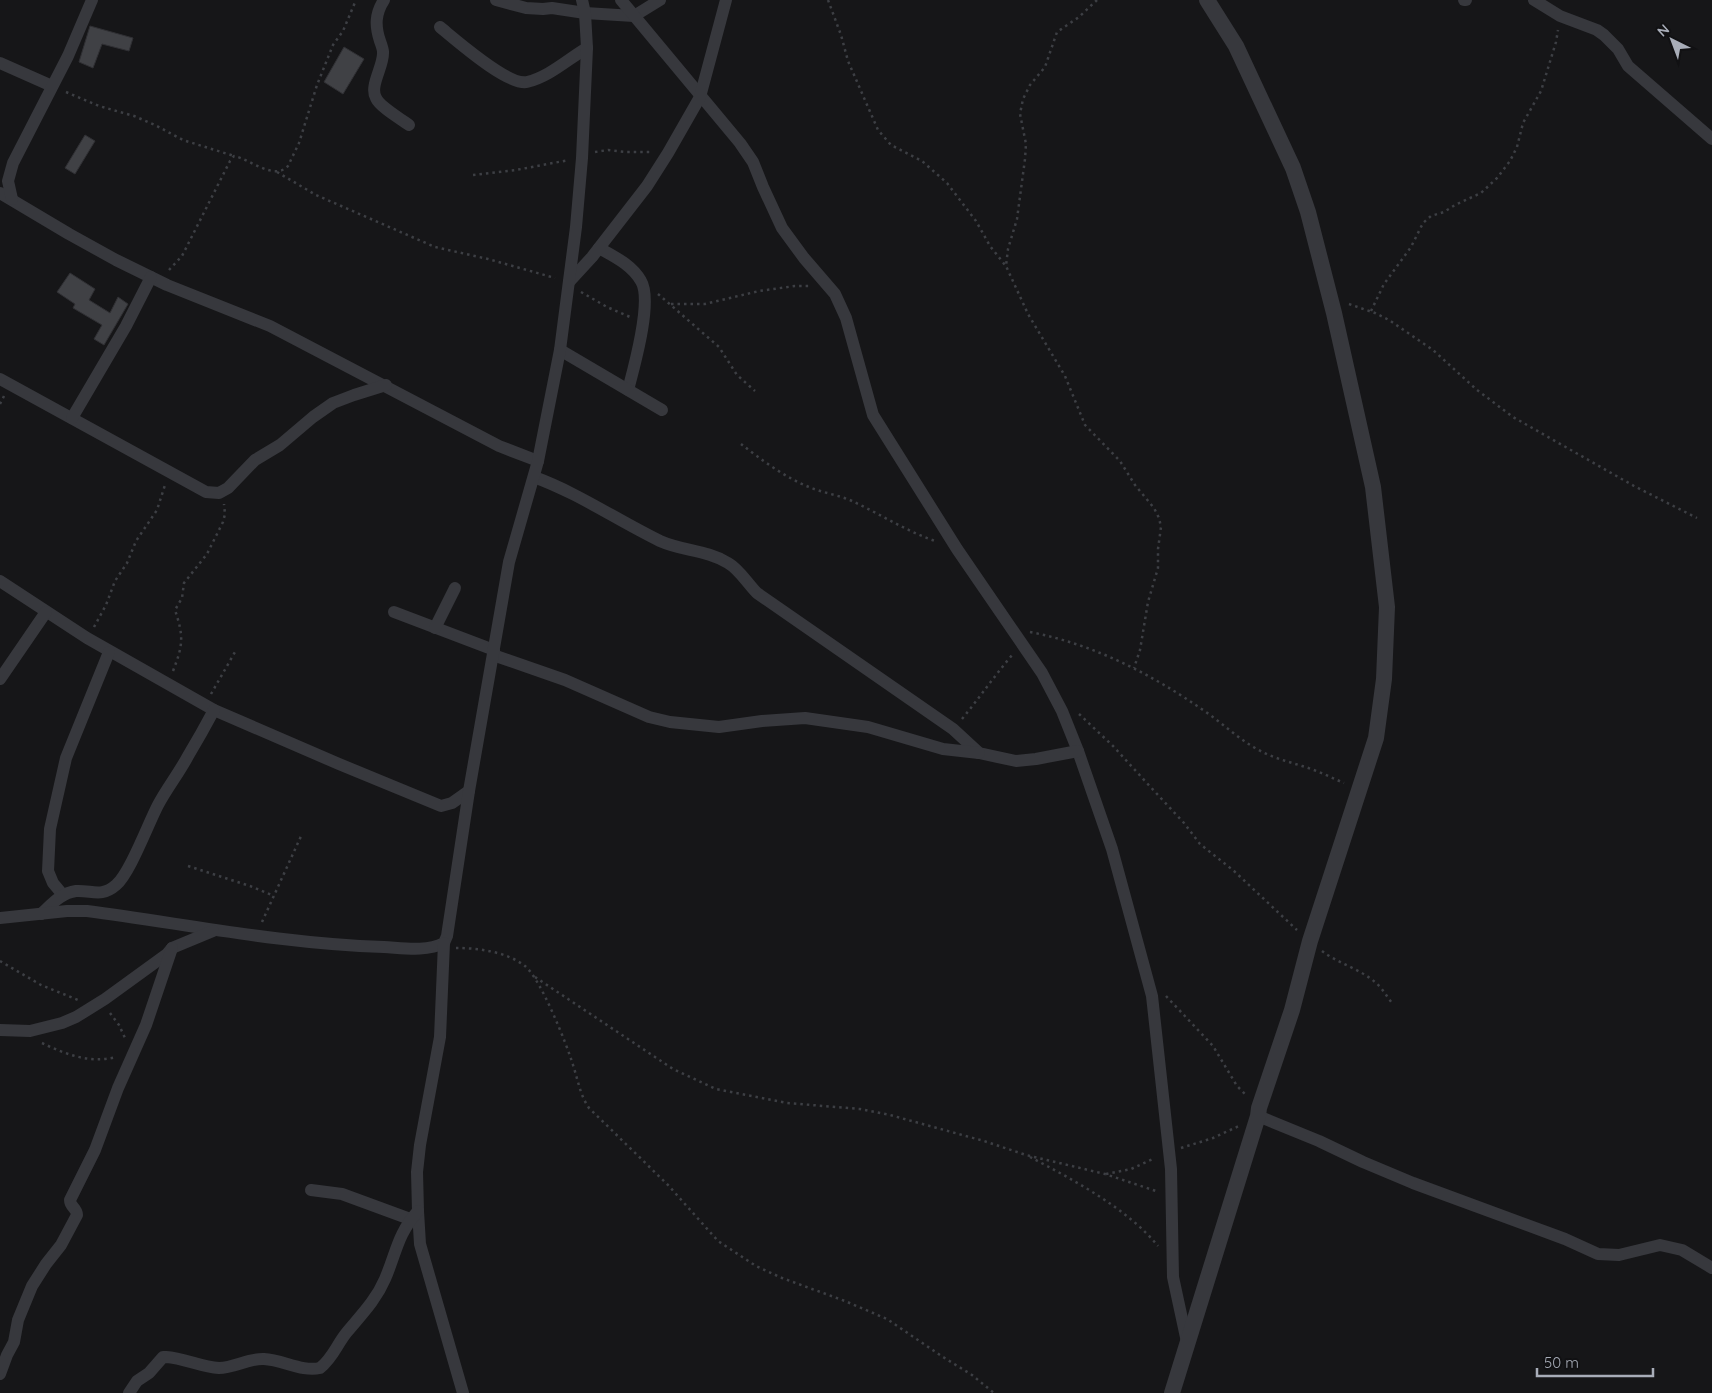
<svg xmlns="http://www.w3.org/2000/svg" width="1712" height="1393" font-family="Quicksand,sans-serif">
	<rect width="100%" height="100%" fill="#161618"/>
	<!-- building -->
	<g fill="#404145" stroke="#303034">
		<path d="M90,26L133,38L129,51L102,44L93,68L79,62Z"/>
		<path d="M344,47L364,59L343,94L324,82Z"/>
		<path d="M85,135L95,141L75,174L65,168Z"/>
		<path d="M70,273L95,289L89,300L110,313L118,297L128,304L104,345L94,339L102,325L73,308L75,304L57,292Z"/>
	</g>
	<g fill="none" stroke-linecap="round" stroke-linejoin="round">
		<!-- path -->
		<g stroke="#3d3f44" stroke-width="2.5" stroke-dasharray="2.5 4" stroke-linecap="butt">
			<path d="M828,0L841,35L848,61L878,130L891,145L922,161L947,183L976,221L990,246L1005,265"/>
			<path d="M1097,0L1079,17L1057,32L1045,67L1030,85L1023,99L1020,114L1026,144L1025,159L1017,219L1008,249L1006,266L1028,314L1065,376L1085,425L1120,461L1135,485L1154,508L1159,518L1161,527L1158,549V568L1148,602L1140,650L1134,668"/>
			<path d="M66,92L99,106L134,116L155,125L183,140L234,156"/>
			<path d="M595,152L608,150L626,152H652"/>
			<path d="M277,172L316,195L435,247L488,259L555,278"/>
			<path d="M473,175L516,170L569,160"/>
			<path d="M169,270L182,256L230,161L234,156C250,159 274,181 288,166L299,143L317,85L333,45L343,31L356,0"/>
			<path d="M581,292L607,307L630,317"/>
			<path d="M658,294L719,347L737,375L755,391"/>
			<path d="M671,304H705L759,291L795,286H811"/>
			<path d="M1349,304L1375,313L1389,320L1433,350L1477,390L1513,417L1634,486L1697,518"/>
			<path d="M1371,311L1384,284L1411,247L1423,223L1431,216L1444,212L1455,205L1481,193L1497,178L1510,161L1517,147L1523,123L1541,91L1556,42L1558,30"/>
			<path d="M0,404L4,396"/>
			<path d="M741,444C760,459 786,478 809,487C823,493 839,495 852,501C880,514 906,531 935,541"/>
			<path d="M94,627L106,605L115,581L127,563L136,541L157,510L165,485"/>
			<path d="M1030,632C1096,645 1151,674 1206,712C1223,724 1238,738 1255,748C1270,757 1286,761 1302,766C1316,770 1330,777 1344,783"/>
			<path d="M173,671C183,645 184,637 175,610L182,598L184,583L207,554L223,522L225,514L224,504"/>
			<path d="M211,694L235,652"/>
			<path d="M1079,714L1113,746L1145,781L1184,823L1200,844L1234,871L1297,930"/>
			<path d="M962,719C980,697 995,675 1013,654"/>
			<path d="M188,866L250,886L274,896"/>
			<path d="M262,922L302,834"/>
			<path d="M456,948C479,948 507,952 525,966C541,979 567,1045 573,1065C578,1080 580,1095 589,1108L668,1185L718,1241L756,1266L782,1278L845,1301L887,1319L943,1357L972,1375L994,1393"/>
			<path d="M1322,951C1339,964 1363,970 1377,984C1383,989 1387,997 1392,1003"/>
			<path d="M0,961L41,985L78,1000"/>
			<path d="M535,977L673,1069L716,1089L787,1103L860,1109L890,1115L984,1141L1026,1155L1105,1174L1159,1192"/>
			<path d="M1166,996L1213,1046L1237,1086L1247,1096"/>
			<path d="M110,1013L119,1025L125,1038"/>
			<path d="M42,1043C65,1054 90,1064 116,1057"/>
			<path d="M1181,1148L1213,1138L1239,1126"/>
			<path d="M1030,1157C1072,1179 1128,1209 1158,1246"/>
			<path d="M1106,1174L1131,1169L1155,1158"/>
		</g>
		<!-- minor -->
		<g stroke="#37383d" stroke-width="12">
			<path d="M384,0C375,14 375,26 380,41C381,44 383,49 383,52C384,66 369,86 376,98C380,107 401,119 409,125"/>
			<path d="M496,0L526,8L543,9L552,8L585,13L634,16L660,0"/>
			<path d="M621,0L740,143L753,162L763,187L782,228L804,258L835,294L846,318L873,415L957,549L1042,673L1062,711L1078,751L1112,849L1152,996L1171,1169L1173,1277L1187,1342"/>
			<path d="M1464,0H1466"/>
			<path d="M1534,0L1560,16L1597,30L1604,35L1618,49L1628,66L1712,139"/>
			<path d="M440,27C456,40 508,86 527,82C549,77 568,59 587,48"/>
			<path d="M0,63L52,86"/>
			<path d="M0,193L69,234L116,260L167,285L270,326L499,446L538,461"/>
			<path d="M12,199L8,181L13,163L68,56L92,0"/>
			<path d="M599,248C615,257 632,265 641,281C653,301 634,367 628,390"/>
			<path d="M569,282L592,257L647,186L668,153L700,97L726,0"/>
			<path d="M560,350L662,410"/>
			<path d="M0,379L206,492L219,493L228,488L255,460L280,445L313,417L333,403L354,395L386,385"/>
			<path d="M72,418L126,326L151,277"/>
			<path d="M534,477C578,493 617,520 660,541C682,551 707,550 728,563C739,569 748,584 757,593L953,729L979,753L1016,761L1036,759L1078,751"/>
			<path d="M0,581L87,638L214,710L339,764L441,806L452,803L469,791"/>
			<path d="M394,612L494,650"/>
			<path d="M435,628L455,588"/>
			<path d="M493,655L565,680L649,717L670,722L719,727L762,721L805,718L868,727L943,749L979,753"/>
			<path d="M0,679L46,612"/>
			<path d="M63,895L53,883L48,871L50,829L66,758L109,652"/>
			<path d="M41,914C52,904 61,893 76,891C92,890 101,898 116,885C130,873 148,824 158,805C167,788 179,773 188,756C197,741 206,725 214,710"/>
			<path d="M0,918L67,911H87C186,924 284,944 384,947C403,948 426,952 444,943L447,936L469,791L509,562L538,461L560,350L576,227L582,158L587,48L585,13L582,0"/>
			<path d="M444,943L440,1037L420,1145L417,1172L418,1211L420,1244L463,1393"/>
			<path d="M0,1030L30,1031L62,1023L76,1017L105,999L167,954L172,948L213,931"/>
			<path d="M1258,1116L1319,1141L1363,1162L1413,1183L1565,1239L1598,1254L1619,1255L1660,1245L1682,1250L1712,1268"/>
			<path d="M311,1190L342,1194L410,1219"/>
			<path d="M0,1374L7,1355L14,1342L18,1320L32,1286L46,1264L61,1245L77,1215C77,1208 70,1207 70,1200L95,1150L118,1088L146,1025L172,948"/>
			<path d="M129,1393L137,1381L149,1373L163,1357H166C184,1358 201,1367 219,1368C234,1368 249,1358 264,1359C283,1360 302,1372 320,1368C333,1358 337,1344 347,1332C362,1314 376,1300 385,1279C397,1251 397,1235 418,1211"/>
		</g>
		<!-- tertiary -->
		<path stroke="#37383d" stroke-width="16" d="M1172,1393L1258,1116L1259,1108L1292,1010L1310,941L1376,738L1384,679L1387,607L1373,487L1334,313L1308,212L1293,168L1236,46L1207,0"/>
	</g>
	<!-- north arrow -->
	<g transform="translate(1672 40) rotate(318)" stroke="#111113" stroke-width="4" paint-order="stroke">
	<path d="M0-4L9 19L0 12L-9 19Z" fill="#a8adb8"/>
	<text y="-8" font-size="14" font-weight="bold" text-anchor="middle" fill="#a8adb8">N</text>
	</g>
	<!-- scale -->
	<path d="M1537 1368v8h116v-8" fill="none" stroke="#a8adb8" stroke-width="2.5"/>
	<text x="1544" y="1368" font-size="15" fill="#a8adb8" stroke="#111113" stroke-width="4" paint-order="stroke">50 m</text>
</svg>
